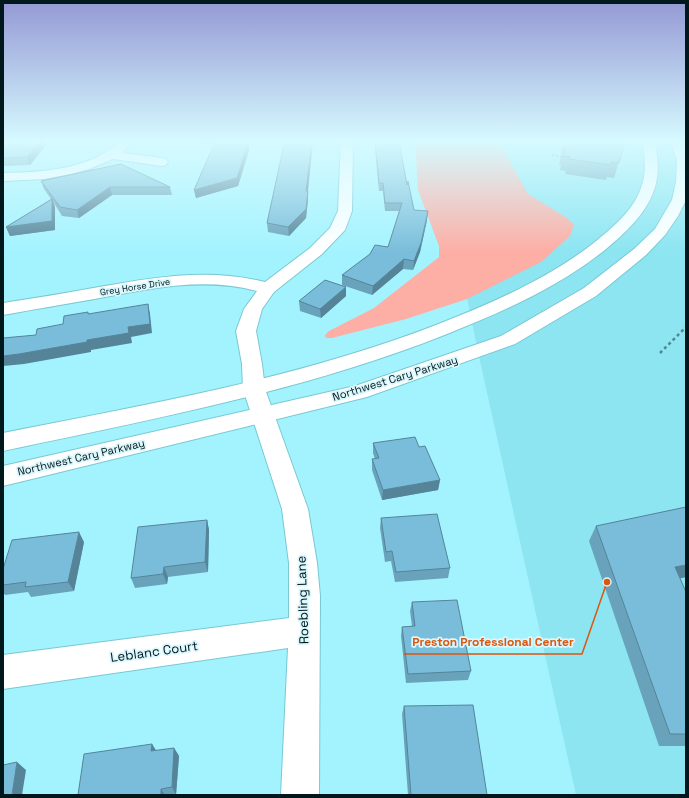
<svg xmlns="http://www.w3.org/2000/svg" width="689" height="798" font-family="'Space Grotesk',sans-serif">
	<rect width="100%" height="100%" fill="#a3f3fe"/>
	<!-- built -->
	<path fill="#8ce5f1" d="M434,140H686V795H576L482,370Z"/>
	<!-- green -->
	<path fill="#fdaea5" d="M415,140H498L528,194L567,218L574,225L570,236L541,262L467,299L406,319L332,338H326L325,335L329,331L374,308L439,257V246L418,190Z"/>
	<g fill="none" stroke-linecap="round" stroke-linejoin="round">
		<!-- minor casing -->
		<g stroke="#79c8d3" stroke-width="2">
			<g id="minor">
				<path d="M122,140H134L122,153L162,158L166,159L168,162L166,165L162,166L113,159L89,169L71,174L44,179L3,181V173C44,172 90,170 122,140Z"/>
				<path d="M341,140H353L352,211L345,230L322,254L274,292L262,309L256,331L262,364L265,389L308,509L317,563L320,596L319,795H281L288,648L3,689V655L289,618V563L282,509L243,389L242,364L236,331L244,309L257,291C205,277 152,288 100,298C67,304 35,309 3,315V303C35,298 67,293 99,287C156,277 208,268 265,282L310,248L330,228L338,211Z"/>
			</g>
		</g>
		<!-- major casing -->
		<g stroke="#79c8d3" stroke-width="2">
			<g id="major">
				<path d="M642,140H654C658,157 660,173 654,190C646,214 625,233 606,249C559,287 502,312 447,334C304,391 152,419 3,451V433C149,404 296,379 436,325C492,303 548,279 595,242C613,227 633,211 641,188C647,172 645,157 642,140Z"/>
				<path d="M670,140H682L686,151V200L678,216L665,235L646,255L596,296L515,344L367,397L3,486V466L355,386L501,336L584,288L634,249L655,229L672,200L676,182L677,160Z"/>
			</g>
		</g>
		<!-- path-far1 -->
		<path stroke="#53878f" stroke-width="1.5" stroke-dasharray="2 2" stroke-linecap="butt" d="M552,155L562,157"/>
		<!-- path -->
		<path stroke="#53878f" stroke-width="2.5" stroke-dasharray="3 3" stroke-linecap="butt" d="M660,353L686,327"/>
		<!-- minor -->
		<use href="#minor" fill="#fff" fill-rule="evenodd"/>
		<!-- major -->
		<use href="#major" fill="#fff" fill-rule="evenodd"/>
	</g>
	<!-- wall -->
	<g fill="#69a3bb">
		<path d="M3,140L46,145L30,165L3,166Z"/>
		<path d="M170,140H247L248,143L249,150L238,186L196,198L194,190L214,145Z"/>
		<path d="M313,140L308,191V199L306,218L289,236L268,232L267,223Z"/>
		<path d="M374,140H401V149H400L407,185L414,210L427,220L420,252L413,270L403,269L372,295L342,285V275L388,247L399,211H385L383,191H379Z"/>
		<path d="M625,141L614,178L607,177L606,180L565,174L566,171L560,170L561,165H559L562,150Z"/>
		<path d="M41,181L170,187L172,195H112L79,218L62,216L54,203L55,207V230L10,236L6,227L51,199L44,189Z"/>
		<path d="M346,287V296L321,318L300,311L299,301Z"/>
		<path d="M373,443L419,447L440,480L438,490L382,500L372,470V459H375L373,453Z"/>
		<path d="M686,507V577L680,578L686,592V746H659L589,541L596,526Z"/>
		<path d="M381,518L450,568L448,578L395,582L391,561L385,562L380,528Z"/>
		<path d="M207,520L209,530L208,572L168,577L167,584L135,588L131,578Z"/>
		<path d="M84,542L74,591L31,597L28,592L5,595L3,592V569Z"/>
		<path d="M412,602L471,671L468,680L406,683L401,636L402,627L412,626L410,611Z"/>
		<path d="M404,706L487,795H408L402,714Z"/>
		<path d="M152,744L156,751L174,748L179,756L176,795H78Z"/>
	</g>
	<!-- shaded-wall -->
	<g fill="#558499">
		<path d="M41,140H44L46,145L30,165L27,157Z"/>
		<path d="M312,140H313L307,199L306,191Z"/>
		<path d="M248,143L249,150L238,186L196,198L194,190Z"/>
		<path d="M110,187L112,195L79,218L77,210Z"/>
		<path d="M308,191V199L306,218L289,236L288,227Z"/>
		<path d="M52,199L55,207V230L10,236L6,227Z"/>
		<path d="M428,211L427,220L420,252L413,270L414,261Z"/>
		<path d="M404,259L403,269L372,295L373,286Z"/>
		<path d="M346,287V296L321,318L320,309Z"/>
		<path d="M148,304L150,314L152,333L131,337L132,343L91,350V352L24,364L3,366V356L87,340L128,327Z"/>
		<path d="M440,480L438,490L382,500L383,490Z"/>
		<path d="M207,520L209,530L208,572L205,562Z"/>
		<path d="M79,532L84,542L74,591L68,582Z"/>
		<path d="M686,565V577L665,582L675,567Z"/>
		<path d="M164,567L168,577L167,584L163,574Z"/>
		<path d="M152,744L157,752L151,751Z"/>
		<path d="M174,748L179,756L176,795L172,787Z"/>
		<path d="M17,762L26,770L22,795H12Z"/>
		<path d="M161,789L165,795H161Z"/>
	</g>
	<!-- building -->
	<g fill="#7abdda" stroke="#558499">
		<path d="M3,140H41L27,157L3,158Z"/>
		<path d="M216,140H247L248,143L237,178L194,190Z"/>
		<path d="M285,140H312L306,191H308L306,209L288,227L267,223Z"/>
		<path d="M375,140H401V141H399L407,185L408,181L414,210L428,211L421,243L414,261L404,259L373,286L342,275L370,254L375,245L388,247L402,203H385L383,183H379Z"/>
		<path d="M567,140H625V141L619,163L611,162L610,165L569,159L570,157L563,156L566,151L562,150Z"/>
		<path d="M121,164L170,187H110L77,210L60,207L41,181Z"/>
		<path d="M52,199V221L6,227Z"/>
		<path d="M325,280L346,287L320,309L299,301Z"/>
		<path d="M148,304L150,324L128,327L129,333L87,340V342L19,354L3,356V338L36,335L37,329L63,324L64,316L88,312V314Z"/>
		<path d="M415,437L419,447L425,446L440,480L383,490L372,459L379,458L373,443Z"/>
		<path d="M686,507V565L675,567L686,592V734H670L596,526Z"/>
		<path d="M437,514L450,568L396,572L392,551L386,552L381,518Z"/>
		<path d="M207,520L205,562L164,567L163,574L131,578L138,527Z"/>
		<path d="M79,532L68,582L25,587L26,582L3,585V569L12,540Z"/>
		<path d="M457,600L471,671L408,674L402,627L415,626L412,602Z"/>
		<path d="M473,705L487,795H411L404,706Z"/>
		<path d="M152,744L151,751L174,748L172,787L161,789V795H78L84,754Z"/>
		<path d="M17,762L12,795H3V765Z"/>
	</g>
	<!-- sky -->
	<linearGradient id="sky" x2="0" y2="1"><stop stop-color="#9498d4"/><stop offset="0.56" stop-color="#d6faff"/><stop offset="1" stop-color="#d6faff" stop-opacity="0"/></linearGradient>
	<rect width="689" height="252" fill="url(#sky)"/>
	<g text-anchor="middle" stroke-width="3.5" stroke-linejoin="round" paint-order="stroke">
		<!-- far-street labels -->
		<g font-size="9" fill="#00171b" stroke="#d9f7fc">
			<text transform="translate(135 287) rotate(-9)" y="3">Grey Horse Drive</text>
		</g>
		<!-- street labels -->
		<g font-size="11" fill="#00171b" stroke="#d9f7fc">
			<text transform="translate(395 378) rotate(-17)" y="4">Northwest Cary Parkway</text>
			<text transform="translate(81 457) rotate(-13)" y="4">Northwest Cary Parkway</text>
		</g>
		<!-- near-street labels -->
		<g font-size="13" fill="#00171b" stroke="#d9f7fc">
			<text transform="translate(302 600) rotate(-92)" y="5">Roebling Lane</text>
			<text transform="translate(154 651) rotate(-8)" y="5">Leblanc Court</text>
		</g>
	</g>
	<!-- callouts -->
	<path fill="none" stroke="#dc560d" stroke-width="1.5" d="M607 582L582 654H404"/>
	<circle fill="#dc560d" stroke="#d9f7fc" stroke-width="1.5" cx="607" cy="582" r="4"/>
	<g font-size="12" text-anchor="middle" font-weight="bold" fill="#dc560d" stroke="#d9f7fc" stroke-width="3.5" stroke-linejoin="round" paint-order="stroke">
		<text x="493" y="646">Preston Professional Center</text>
	</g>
	<!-- border -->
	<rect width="689" height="798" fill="none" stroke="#00171b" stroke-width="8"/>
</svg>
